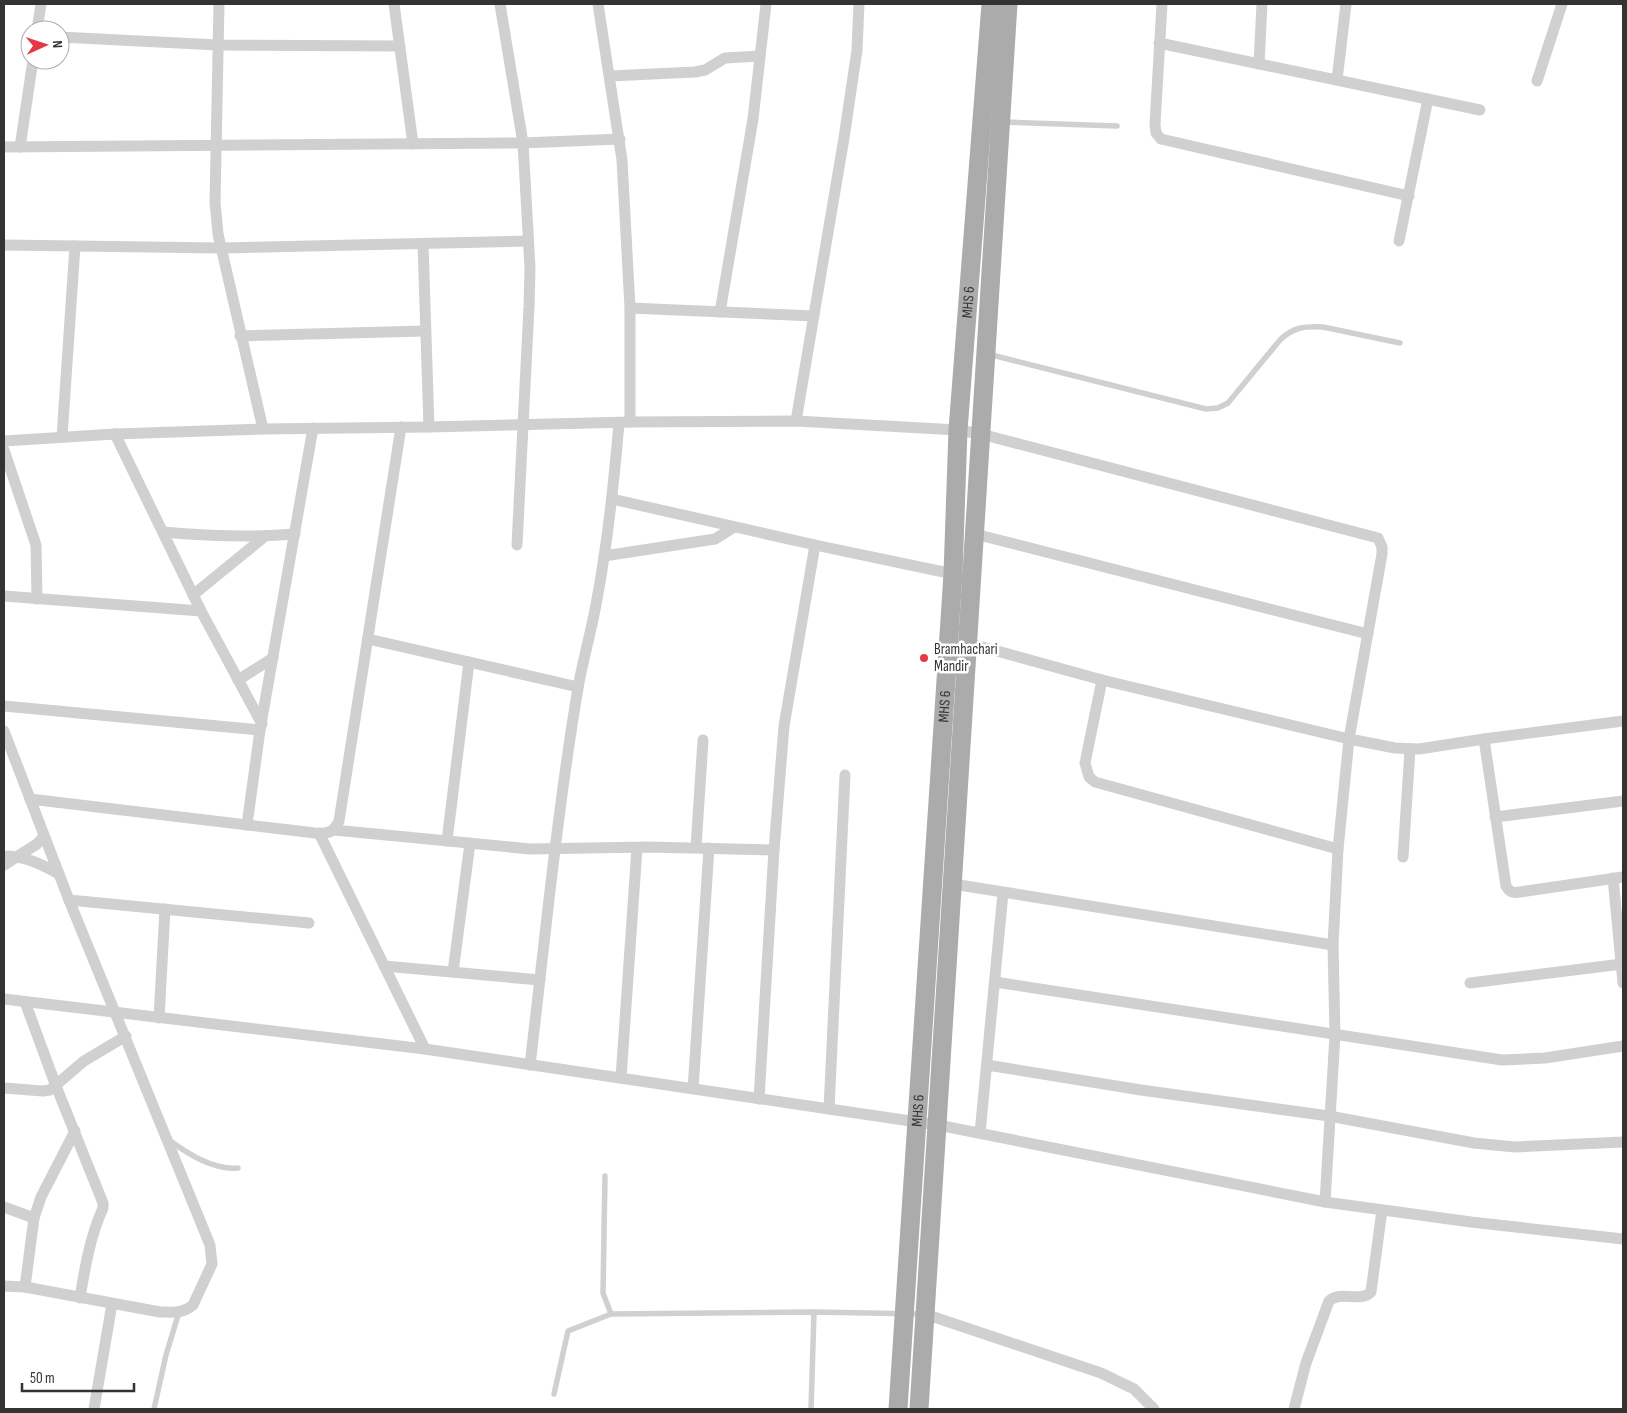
<svg xmlns="http://www.w3.org/2000/svg" width="1627" height="1413" font-family="'Sofia Sans Condensed',sans-serif">
	<rect width="100%" height="100%" fill="#fff"/>
	<g fill="none" stroke-linecap="round" stroke-linejoin="round">
		<!-- lane -->
		<g stroke="#d0d0d0" stroke-width="5.5">
			<path d="M1004,122L1117,126"/>
			<path d="M988,354L1206,409L1218,408L1228,403L1280,340C1293,327 1305,326 1323,327L1400,343"/>
			<path d="M169,1140C188,1154 213,1170 238,1168"/>
			<path d="M605,1176L603,1293L611,1314"/>
			<path d="M554,1394L568,1331L611,1314L814,1312L923,1314"/>
			<path d="M154,1409L166,1355L179,1312"/>
			<path d="M811,1409L814,1312"/>
		</g>
		<!-- street -->
		<g stroke="#d0d0d0" stroke-width="11">
			<path d="M219,4L215,202L218,234L263,429"/>
			<path d="M394,4L413,144"/>
			<path d="M500,4L523,143L530,268L529,307L517,545"/>
			<path d="M598,4L622,160L630,308V422"/>
			<path d="M1162,4L1155,124L1156,133L1161,139L1409,196"/>
			<path d="M37,30L41,4"/>
			<path d="M60,37L218,45L400,46"/>
			<path d="M1159,43L1480,110"/>
			<path d="M1259,64L1262,4"/>
			<path d="M610,76L695,72L705,70L725,58L760,56"/>
			<path d="M1337,80L1346,4"/>
			<path d="M1537,81L1562,4"/>
			<path d="M4,147L523,143L620,139"/>
			<path d="M20,147L33,60"/>
			<path d="M1399,241L1428,99"/>
			<path d="M423,244L429,427"/>
			<path d="M4,245L220,248L528,241"/>
			<path d="M630,308L814,316"/>
			<path d="M720,312L753,119L766,4"/>
			<path d="M240,336L425,331"/>
			<path d="M796,421L844,138L857,50L859,4"/>
			<path d="M115,434L201,611L262,724"/>
			<path d="M62,437L75,246"/>
			<path d="M4,441L115,434L263,429L429,427L630,422L796,421L958,430L981,434L1378,538L1382,547V554L1349,739L1338,849L1333,945L1335,1035L1325,1202"/>
			<path d="M4,450L36,545L37,599"/>
			<path d="M612,499L815,545L958,575"/>
			<path d="M163,532C207,536 250,538 295,534"/>
			<path d="M975,534L1368,634"/>
			<path d="M604,556L715,539L734,527"/>
			<path d="M193,595L264,537"/>
			<path d="M4,596L201,611"/>
			<path d="M368,639L578,687"/>
			<path d="M968,643L1102,680L1349,739L1395,748L1419,749L1484,739L1623,721"/>
			<path d="M238,680L273,658"/>
			<path d="M1102,680L1085,763L1089,777L1095,782L1338,849"/>
			<path d="M4,706L260,730L313,428"/>
			<path d="M4,731L69,900L210,1245L212,1264L193,1305C183,1314 172,1312 160,1312L25,1287L4,1286"/>
			<path d="M1484,739L1506,886C1510,893 1514,893 1520,892L1623,877"/>
			<path d="M30,799L315,833C328,834 333,833 339,821L401,427"/>
			<path d="M1495,817L1623,801"/>
			<path d="M247,825L260,730"/>
			<path d="M334,830L530,849L648,847L774,850"/>
			<path d="M319,833L425,1049"/>
			<path d="M447,841L469,662"/>
			<path d="M696,847L703,740"/>
			<path d="M4,856C25,856 41,864 59,874"/>
			<path d="M1403,857L1410,750"/>
			<path d="M4,865L37,844L44,836"/>
			<path d="M1613,878L1623,983"/>
			<path d="M953,884L1333,945"/>
			<path d="M69,900L309,923"/>
			<path d="M384,966L540,980"/>
			<path d="M453,972L470,843"/>
			<path d="M995,982L1502,1060L1545,1058L1623,1046"/>
			<path d="M1470,983L1622,964"/>
			<path d="M4,999L425,1049L829,1109L938,1125L1325,1202L1471,1222L1623,1239"/>
			<path d="M25,1002L56,1086L103,1203V1208C90,1237 85,1267 80,1298"/>
			<path d="M159,1018L165,909"/>
			<path d="M530,1065C545,939 557,813 578,688C583,659 592,629 597,599C608,541 614,482 619,423"/>
			<path d="M987,1065L1141,1090L1329,1116L1474,1143L1515,1147L1623,1142"/>
			<path d="M621,1078L637,848"/>
			<path d="M4,1088L43,1091L50,1090L84,1061L126,1036"/>
			<path d="M693,1089L709,848"/>
			<path d="M759,1099L774,850L784,726L815,545"/>
			<path d="M829,1109L845,775"/>
			<path d="M980,1133L1003,893"/>
			<path d="M4,1207L34,1218"/>
			<path d="M25,1287L34,1218L41,1197L75,1131"/>
			<path d="M925,1314L1101,1373L1134,1389L1154,1409"/>
			<path d="M94,1409L112,1304"/>
			<path d="M1294,1409L1306,1363L1329,1301C1341,1290 1360,1303 1371,1292L1382,1210"/>
		</g>
		<!-- primary -->
		<g stroke="#ababab" stroke-width="19">
			<path id="s1" d="M898,1409L953,574L958,430L991,4"/>
			<path d="M919,1409L1008,4"/>
		</g>
	</g>
	<!-- markers -->
	<circle fill="#e63946" stroke="#fff" stroke-width="2" cx="924" cy="658" r="5"/>
	<g text-anchor="middle" stroke-width="5" stroke-linejoin="round" paint-order="stroke">
		<!-- street labels -->
		<g font-size="15" fill="#333" stroke="#fff">
			<text dy="5" stroke="none"><textPath href="#s1" startOffset="1109">MHS 6</textPath></text>
			<text dy="5" stroke="none"><textPath href="#s1" startOffset="704">MHS 6</textPath></text>
			<text dy="5" stroke="none"><textPath href="#s1" startOffset="299">MHS 6</textPath></text>
		</g>
		<!-- poi labels -->
		<g font-size="15" fill="#333" stroke="#fff" text-anchor="start">
			<text x="934" y="654">Bramhachari<tspan x="934" dy="17">Mandir</tspan></text>
		</g>
	</g>
	<!-- border -->
	<rect width="1627" height="1413" fill="none" stroke="#333333" stroke-width="10"/>
	<!-- north arrow -->
	<g transform="translate(45 45) rotate(87)"><circle r="24" fill="#ffffff" stroke="#adadad"/>
	<path d="M0-4L9 19L0 12L-9 19Z" fill="#e63946"/>
	<text y="-8" font-size="14" font-weight="bold" text-anchor="middle" fill="#333333">N</text>
	</g>
	<!-- scale -->
	<path d="M22 1383v8h112v-8" fill="none" stroke="#333333" stroke-width="2.5"/>
	<text x="30" y="1383" font-size="15" fill="#333333" stroke="#ffffff" stroke-width="4" paint-order="stroke">50 m</text>
</svg>
